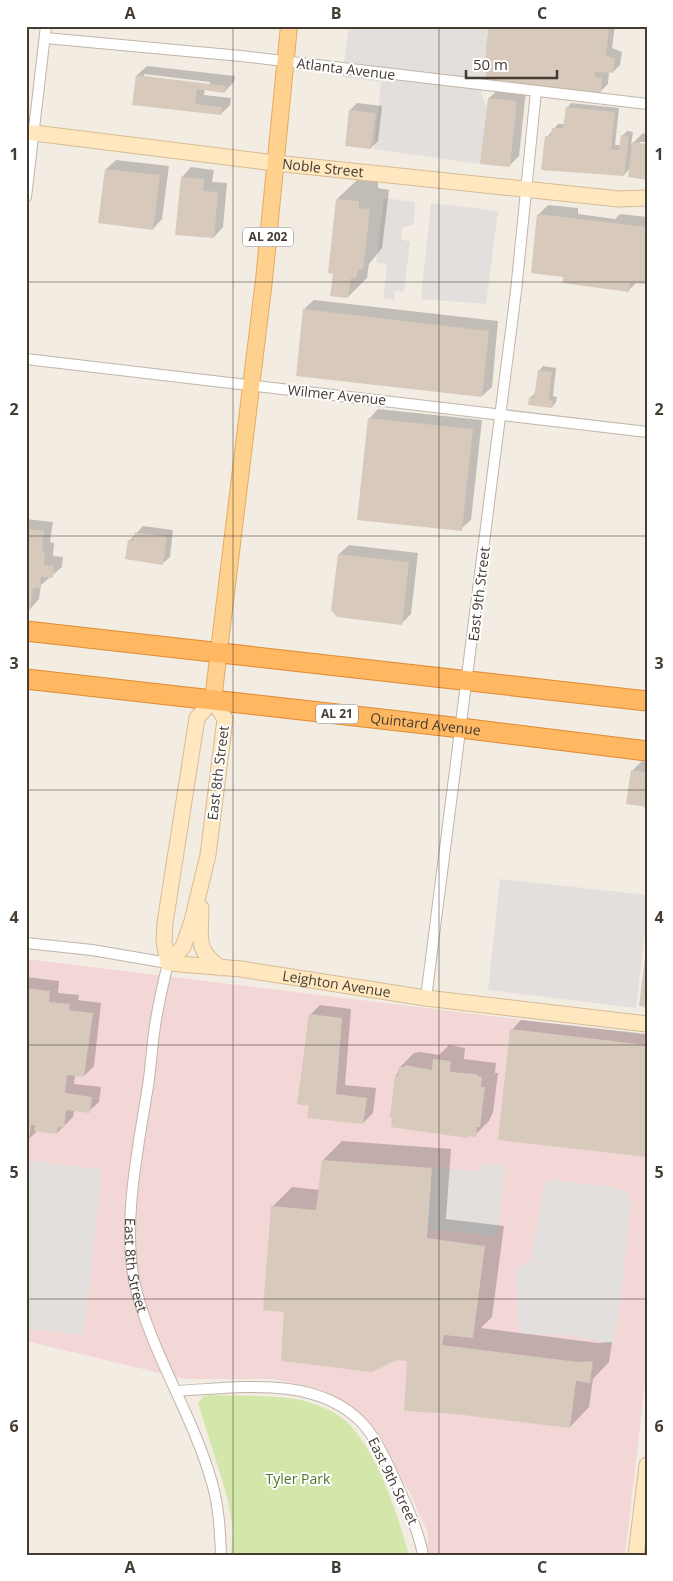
<svg xmlns="http://www.w3.org/2000/svg" width="673" height="1581" font-family="'Open Sans',sans-serif">
	<rect width="100%" height="100%" fill="#f2ece3"/>
	<!-- medical -->
	<path fill="#f3d6d6" d="M26,959L647,1035V1366L625,1555H427L428,1533L409,1491L371,1429L346,1403L321,1389L274,1379H185L26,1341Z"/>
	<!-- green -->
	<path fill="#d4e7ab" d="M210,1395C236,1396 277,1395 301,1400C317,1404 338,1412 349,1424C379,1456 397,1513 409,1555H231L233,1529L227,1496L198,1403L203,1397Z"/>
	<!-- parking -->
	<g fill="#e2dfdc">
		<path d="M349,26H489L486,80L481,93L487,108L480,164L374,149L381,82L342,77Z"/>
		<path d="M384,198L415,202L414,224L402,228L401,239L410,242L404,292L394,291L395,300L383,298L387,269L386,264L376,263Z"/>
		<path d="M431,203L498,211L486,304L421,299Z"/>
		<path d="M500,879L647,895V916L636,1008L488,990Z"/>
		<path d="M26,1160L102,1170L84,1335L26,1329Z"/>
		<path d="M483,1163L505,1166L497,1236L427,1229L432,1168L481,1171Z"/>
		<path d="M552,1180L614,1187L626,1191L631,1202L621,1296L613,1344L569,1335L519,1334L516,1268L531,1260L544,1184Z"/>
	</g>
	<!-- shadow -->
	<g fill="#0003" fill-rule="evenodd">
		<path d="M490,26H615L612,48L622,52L620,65L613,72H609L608,84L601,91Z"/>
		<path d="M147,66L235,76L234,82L225,91L205,89L204,95L231,98L230,105L221,114L134,104L137,75ZM144,74L210,82V85L144,77Z"/>
		<path d="M499,89L526,91L519,156L509,166L489,98Z"/>
		<path d="M357,103L382,106L378,141L371,148L350,110Z"/>
		<path d="M571,103L619,108L615,145H621L622,136L627,131L633,132L631,145L643,133L647,134V142H640L630,168L624,175L547,137L558,124H565L567,108Z"/>
		<path d="M116,160L169,166L162,219L153,229L106,169Z"/>
		<path d="M191,167L214,170L212,182L227,183L223,227L214,237L182,177Z"/>
		<path d="M357,180L378,182V188L389,190L382,248L369,264L367,278L348,297L334,273L337,199Z"/>
		<path d="M548,205L578,208V214L615,219L620,214L647,217V284L636,283L628,291L565,275L538,215Z"/>
		<path d="M314,300L498,321L492,387L482,396L304,309Z"/>
		<path d="M543,366L556,368L553,396L557,397L556,402L552,407L530,398L535,393L539,371Z"/>
		<path d="M378,409L482,420L471,520L461,529L369,419Z"/>
		<path d="M26,519L53,522L50,542L54,543L53,556L63,557L62,567L41,585L39,599L30,609L26,608Z"/>
		<path d="M143,526L173,530L170,557L162,564L129,541Z"/>
		<path d="M349,545L418,553L411,614L402,623L339,554Z"/>
		<path d="M642,761L647,762V805L632,771Z"/>
		<path d="M26,977L59,981L58,993L79,995L78,1000L101,1003L94,1066L84,1076L75,1075L74,1084L101,1087L99,1102L89,1111L74,1110L73,1117L57,1133L38,1130L28,1140L26,1139Z"/>
		<path d="M320,1005L351,1009L345,1085L376,1088L373,1113L363,1123L309,1117L310,1015Z"/>
		<path d="M521,1020L647,1034V1155L512,1030Z"/>
		<path d="M449,1045L465,1048L464,1059L496,1063L495,1073H498L493,1112L489,1121L475,1135L396,1076L400,1067L414,1053L420,1052L439,1055Z"/>
		<path d="M342,1141L451,1149L446,1219L504,1226L492,1317L481,1328L598,1343L612,1342L609,1362L593,1379L589,1407L570,1427L285,1311L272,1207L292,1187L320,1190L323,1160Z"/>
	</g>
	<!-- building -->
	<g fill="#d7c9bc">
		<path d="M489,26L609,28L606,55L615,59L613,73L595,72L594,77L602,78L601,93L486,80V48Z"/>
		<path d="M136,75L226,86L225,93L197,89L195,104L222,107L221,115L132,105Z"/>
		<path d="M488,98L517,101L510,167L480,164Z"/>
		<path d="M566,107L615,112L611,149L619,150L621,135L629,136L624,176L541,170L545,136H551L552,128H563Z"/>
		<path d="M349,110L376,113L371,149L345,146Z"/>
		<path d="M632,142L647,144V180L628,177Z"/>
		<path d="M105,169L160,175L153,230L98,223Z"/>
		<path d="M181,177L204,179L203,191L218,192L214,238L175,235Z"/>
		<path d="M336,199L359,201V208L370,209L363,269H358L356,278H351L348,298L330,296L333,274L328,273Z"/>
		<path d="M537,214L647,227V284L630,283L629,292L563,283V277L531,273Z"/>
		<path d="M303,309L489,331L482,397L296,376Z"/>
		<path d="M538,370L552,372L549,400L553,401L552,408L528,405L529,397L534,398Z"/>
		<path d="M368,418L473,429L462,531L357,520Z"/>
		<path d="M26,529L44,531L42,552H45L44,565L54,566L53,578L41,577L40,588H33L30,610H26Z"/>
		<path d="M135,532L167,537L163,565L125,559L128,540L133,541Z"/>
		<path d="M338,554L409,562L402,625L337,617L331,610Z"/>
		<path d="M631,770L647,772V807L626,804Z"/>
		<path d="M646,950H647V1007L639,1006Z"/>
		<path d="M26,988L50,991L49,1002L70,1004L69,1010L93,1013L84,1077L67,1075L65,1093L92,1097L90,1113L66,1110L64,1128L58,1127L57,1134L34,1131L35,1125H31L29,1141H26Z"/>
		<path d="M309,1014L342,1018L336,1094L367,1098L363,1124L307,1118L309,1106L297,1104Z"/>
		<path d="M510,1029L647,1045V1157L498,1140Z"/>
		<path d="M433,1059L451,1061L450,1072L477,1074V1076L482,1077L481,1087H485L480,1127H477L476,1137L469,1136L468,1138L391,1127L392,1118H390L395,1076H398L399,1067H405V1065L432,1070Z"/>
		<path d="M322,1160L432,1168L427,1238L485,1246L473,1338L444,1335L442,1345L578,1362L593,1361L590,1383L576,1381L570,1428L456,1414L404,1411L407,1361L397,1360L372,1372L281,1361L284,1312L263,1310L271,1206L316,1210Z"/>
	</g>
	<g fill="none" stroke-linecap="round" stroke-linejoin="round">
		<!-- street casing -->
		<g stroke="#c0b5a9" stroke-width="12">
			<g id="street">
				<path d="M45,38L241,56L647,104"/>
				<path d="M26,197L46,26"/>
				<path d="M26,359L647,432"/>
				<path id="s1" d="M26,943L92,950L168,963C163,984 158,1005 155,1026C152,1046 151,1066 148,1086C138,1148 120,1232 137,1293C155,1359 194,1418 212,1483C219,1507 220,1531 221,1555"/>
				<path d="M426,998L516,291L536,91"/>
				<path d="M176,1391C237,1388 317,1374 363,1424C375,1437 388,1464 395,1480C406,1505 418,1528 423,1555"/>
			</g>
		</g>
		<!-- secondary casing -->
		<g stroke="#d6bc94" stroke-width="17">
			<g id="secondary">
				<path id="s2" d="M26,132L275,163L619,199L647,198"/>
				<path d="M213,700L225,719L208,855L192,921L183,947L168,963L164,942L165,923L197,718Z"/>
				<path d="M201,908C201,937 194,950 221,968"/>
				<path id="s3" d="M168,963L241,969L426,998L647,1024"/>
				<path d="M636,1555L647,1465"/>
			</g>
		</g>
		<!-- primary casing -->
		<g stroke="#e4ab5f" stroke-width="18">
			<path id="primary" d="M213,700L264,280L289,26"/>
		</g>
		<!-- highway casing -->
		<g stroke="#df8930" stroke-width="21">
			<g id="highway">
				<path d="M26,631L647,701"/>
				<path id="s4" d="M26,679L461,728L647,751"/>
			</g>
		</g>
		<!-- street -->
		<use href="#street" stroke="#fff" stroke-width="10"/>
		<!-- secondary -->
		<use href="#secondary" stroke="#ffe8c0" stroke-width="15"/>
		<!-- primary -->
		<use href="#primary" stroke="#ffd18f" stroke-width="16"/>
		<!-- highway -->
		<use href="#highway" stroke="#ffb761" stroke-width="19"/>
	</g>
	<!-- grid -->
	<path fill="none" stroke="#443b33" stroke-width="1" stroke-opacity="0.55" d="M233,26V1555M439,26V1555M26,282H647M26,536H647M26,790H647M26,1045H647M26,1299H647"/>
	<g text-anchor="middle" stroke-width="4" stroke-linejoin="round" paint-order="stroke">
		<!-- shield labels -->
		<g fill="#fff" stroke="#7c7670" stroke-width="1">
			<rect x="243" y="227.5" width="50" height="19" rx="4"/>
			<rect x="316" y="704.5" width="42" height="19" rx="4"/>
		</g>
		<g font-size="12" font-weight="bold" fill="#443b33">
			<text x="268" y="241">AL 202</text>
			<text x="337" y="718">AL 21</text>
		</g>
		<!-- street labels -->
		<g font-size="14" fill="#443b33" stroke="#fff">
			<text transform="translate(346 69) rotate(7)" y="5">Atlanta Avenue</text>
			<text dy="5" stroke="none"><textPath href="#s2" startOffset="299">Noble Street</textPath></text>
			<text transform="translate(337 395) rotate(6)" y="5">Wilmer Avenue</text>
			<text transform="translate(479 594) rotate(-83)" y="5">East 9th Street</text>
			<text dy="5" stroke="none"><textPath href="#s4" startOffset="402">Quintard Avenue</textPath></text>
			<text transform="translate(218 773) rotate(-83)" y="5">East 8th Street</text>
			<text dy="5" stroke="none"><textPath href="#s3" startOffset="170">Leighton Avenue</textPath></text>
			<text dy="5" stroke="none"><textPath href="#s1" startOffset="449">East 8th Street</textPath></text>
			<text transform="translate(393 1481) rotate(64)" y="5">East 9th Street</text>
		</g>
		<!-- park labels -->
		<g font-size="14" fill="#4e7627" stroke="#fff">
			<text x="298" y="1484">Tyler Park</text>
		</g>
	</g>
	<!-- border -->
	<rect width="673" height="1581" fill="none" stroke="#ffffff" stroke-width="55"/>
	<!-- scale -->
	<path d="M466 70v8h91v-8" fill="none" stroke="#443b33" stroke-width="2.5"/>
	<text x="473" y="70" font-size="15" fill="#443b33" stroke="#ffffff" stroke-width="4" paint-order="stroke">50 m</text>
	<rect x="28" y="28" width="618" height="1526" fill="none" stroke="#443b33" stroke-width="2"/>
	<g font-size="16" text-anchor="middle" font-weight="bold" fill="#443b33">
		<text x="130" y="19">A</text>
		<text x="336" y="19">B</text>
		<text x="542" y="19">C</text>
		<text x="14" y="160">1</text>
		<text x="659" y="160">1</text>
		<text x="14" y="415">2</text>
		<text x="659" y="415">2</text>
		<text x="14" y="669">3</text>
		<text x="659" y="669">3</text>
		<text x="14" y="923">4</text>
		<text x="659" y="923">4</text>
		<text x="14" y="1178">5</text>
		<text x="659" y="1178">5</text>
		<text x="14" y="1432">6</text>
		<text x="659" y="1432">6</text>
		<text x="130" y="1573">A</text>
		<text x="336" y="1573">B</text>
		<text x="542" y="1573">C</text>
	</g>
</svg>
